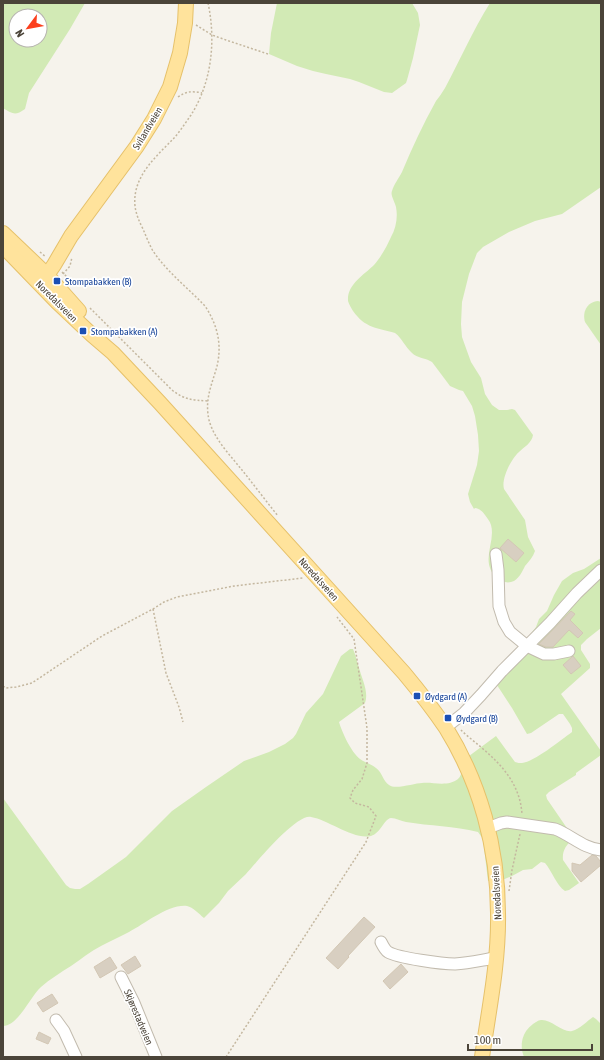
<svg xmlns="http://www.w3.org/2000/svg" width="604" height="1060" font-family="'Asap Condensed',sans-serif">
	<rect width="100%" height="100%" fill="#f6f3ec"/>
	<!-- green -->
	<g fill="#d2eab5" fill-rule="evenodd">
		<path d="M3,3H85L70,29L29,93L25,109C15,116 13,114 3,108ZM16,16H40V40H16Z"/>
		<path d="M277,3H412L418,13L420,25L413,58L407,80L406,83L392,93L384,92L359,82L350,79L326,74L313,71L297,66L269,54L271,33Z"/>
		<path d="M490,3H601V187L562,214L535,221L509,232L483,247L477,253L469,274L462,302L461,324L462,337L467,351L471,362L481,378L485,394L492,405L499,410H507L512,409L515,410L533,435C532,443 524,447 519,452C511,459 501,479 504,489L525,520L528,537L535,551C533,557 529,561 525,566C522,572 520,577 514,581C504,586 493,577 490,568C485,554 495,539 491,525C490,521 487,518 485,515C482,511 480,509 475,508L474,509L470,502L468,494L477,465L479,451L478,435L475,416L472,406L463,391L459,390L450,386L432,362C426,358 417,358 412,353C405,347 402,338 395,333C377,328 365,328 353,311C351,308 349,304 348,301C347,284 364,275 374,265C381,257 387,246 391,237C396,228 398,217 396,207C395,202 390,195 392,191C394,184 399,178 402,172C412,148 423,124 436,101C439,97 442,93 445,88C460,60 473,30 490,3Z"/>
		<path d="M598,301L601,302V345L585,322C582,312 587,302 598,301Z"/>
		<path d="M601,558V628L587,639L581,645V650L590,664V668L561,694L601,751V755L576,773V775L549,792L546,795L547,799L571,834L573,839C566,845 562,851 563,860L579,883L569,890L565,891C556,885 552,871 545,863L541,862L532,869L523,870L512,876L500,881H488L483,839L478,832C454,826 430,826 406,822C401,821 396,818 391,818C384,819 381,833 371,836C353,840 329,820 311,817C296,814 256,863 246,874C240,880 234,885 228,891C225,895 222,899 219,903C214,908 209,913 204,918C199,914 193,907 187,906C168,904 145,924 129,932C120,937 110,941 101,946C91,951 81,959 71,966C60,973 50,979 41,987C30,997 18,1026 3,1026V798L66,885L70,888L75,889H80L88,884L126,857L172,811L206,787L244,761L269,752L285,744L293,738L296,734L306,713L323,694L341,656L350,649H353C356,656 357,662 359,668C362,679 369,692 365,703L339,722C342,732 351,752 360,759C365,763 372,764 376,768C382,772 383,781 389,785C395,790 415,783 422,783C434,782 448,787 458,779C464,774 460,765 465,759L496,736L515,762C518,763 519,763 522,763C534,762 561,740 572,732V728L570,724L563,714H559L531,733L527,734L512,708L495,682L498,667L506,659L517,651L523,644L536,627L539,619L547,611L554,595L562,581L573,573L584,569Z"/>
		<path d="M593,1017L596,1019L601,1024V1057H524C519,1045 522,1032 533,1024C535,1023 538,1020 541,1020C551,1019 563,1033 572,1031C580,1029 587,1021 593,1017Z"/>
	</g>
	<!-- building -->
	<g fill="#d8cfc1" stroke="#d3c7b4">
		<path d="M508,539L524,553L516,562L500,548Z"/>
		<path d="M571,611L575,614L570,620L583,633L578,638L569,630L553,647H546L539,644Z"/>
		<path d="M573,656L581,666L571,674L563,665Z"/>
		<path d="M592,855L596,856L601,862V865L581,882L572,871V863L580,865Z"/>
		<path d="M364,917L375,927L348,956L349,957L338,969L326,958Z"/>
		<path d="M135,956L141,966L128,974L121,965Z"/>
		<path d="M110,957L117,968L100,978L94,967Z"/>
		<path d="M401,964L408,972L390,989L383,981Z"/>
		<path d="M52,994L58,1003L43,1012L37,1003Z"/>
		<path d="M39,1032L51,1038L48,1044L36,1039Z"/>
	</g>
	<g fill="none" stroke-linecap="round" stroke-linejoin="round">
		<!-- minor casing -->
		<g stroke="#c2bbae" stroke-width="13">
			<g id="minor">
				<path d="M496,554L498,570L499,606L504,622L510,632L527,646L544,654H554L569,651"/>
				<path d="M445,728L464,713L481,695L502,671L550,623L577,593L601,570"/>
				<path d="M488,828L501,823L507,822L555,829C571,835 583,848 601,850"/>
				<path d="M381,942C383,946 385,950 388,952C398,958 443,964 455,964C469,963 482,960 495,958"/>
				<path d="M121,977L134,1003L156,1057"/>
				<path d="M56,1020L64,1031L76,1057"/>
			</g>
		</g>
		<!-- major casing -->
		<g stroke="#e6c16a" stroke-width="16">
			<g id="major">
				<path d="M3,233L47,275L79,311"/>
				<path d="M3,246L57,302L92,335L113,353L160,403L404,673C419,691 433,709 446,728C480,783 498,848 498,913C499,961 489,1009 482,1057"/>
				<path d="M36,279L47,275L54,265L71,236L137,146L154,119L170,87L180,53L185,23L186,3"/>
			</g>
		</g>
		<!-- path -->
		<g stroke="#c4b79f" stroke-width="1.5" stroke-dasharray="2 2" stroke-linecap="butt">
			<path d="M208,3C216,40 212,82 191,115C186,122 181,130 175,137C157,156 132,176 135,206C136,214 139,221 143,229C146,236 149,244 153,251C167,272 188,288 205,306C219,327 223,349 215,373C210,389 205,402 209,420C214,439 230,455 242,470C254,485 266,501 278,516"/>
			<path d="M196,25L212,35L226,40L268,54"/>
			<path d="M178,97C186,91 193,91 202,93"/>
			<path d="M40,252L46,257"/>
			<path d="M62,272L67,277L69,282"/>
			<path d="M63,274L70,266L72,257"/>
			<path d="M90,308L172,390C185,400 192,400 208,401"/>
			<path d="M153,609L166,673L179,707L183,722"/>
			<path d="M3,686L6,688L16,687L32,683L102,636L153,609L164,602L177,597L234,586L303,578"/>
			<path d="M461,730C467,736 475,742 482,748C503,766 520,785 522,814"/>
			<path d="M509,891L512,870L520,834"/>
			<path d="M226,1057L366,842L376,816L369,807L355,803L350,798L353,790L362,779L367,763V728L354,639L337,617"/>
		</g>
		<!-- minor -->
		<use href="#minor" stroke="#fff" stroke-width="11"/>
		<!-- major -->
		<use href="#major" stroke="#ffe39c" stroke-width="14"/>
	</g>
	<!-- markers -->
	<g fill="#1a4fb4" stroke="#fff" stroke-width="1.5">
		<rect x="53" y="277" width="8" height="8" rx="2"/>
		<rect x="79" y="327" width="8" height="8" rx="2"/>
		<rect x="413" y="692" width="8" height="8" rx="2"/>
		<rect x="444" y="714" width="8" height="8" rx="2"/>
	</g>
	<g text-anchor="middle" stroke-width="3.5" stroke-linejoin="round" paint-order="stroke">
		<!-- street labels -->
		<g font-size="10" fill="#4b4439" stroke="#fff">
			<text transform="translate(147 128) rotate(-59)" y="4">Svilandveien</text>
			<text transform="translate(57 301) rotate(45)" y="4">Noredalsveien</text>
			<text transform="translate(319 579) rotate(48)" y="4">Noredalsveien</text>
			<text transform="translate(496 893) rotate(-93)" y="4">Noredalsveien</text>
			<text transform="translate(139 1017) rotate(67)" y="4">Skjørestadveien</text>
		</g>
		<!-- transit labels -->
		<g font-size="10" fill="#164399" stroke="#fff" text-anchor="start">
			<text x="65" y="285">Stompabakken (B)</text>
			<text x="91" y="335">Stompabakken (A)</text>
			<text x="425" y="700">Øydgard (A)</text>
			<text x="456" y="722">Øydgard (B)</text>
		</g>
	</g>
	<!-- border -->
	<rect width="604" height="1060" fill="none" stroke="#4b4439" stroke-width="8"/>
	<!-- north arrow -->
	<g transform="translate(28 28) rotate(238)"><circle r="19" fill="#ffffff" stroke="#b7b4b0"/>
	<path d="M0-3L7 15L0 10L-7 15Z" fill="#fc3f1d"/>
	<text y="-6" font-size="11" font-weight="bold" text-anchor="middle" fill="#4b4439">N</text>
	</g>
	<!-- scale -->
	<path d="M468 1044v6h124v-6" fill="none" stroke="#4b4439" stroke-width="2"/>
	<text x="474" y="1044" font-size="12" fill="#4b4439" stroke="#ffffff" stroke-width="3" paint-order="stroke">100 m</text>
</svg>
